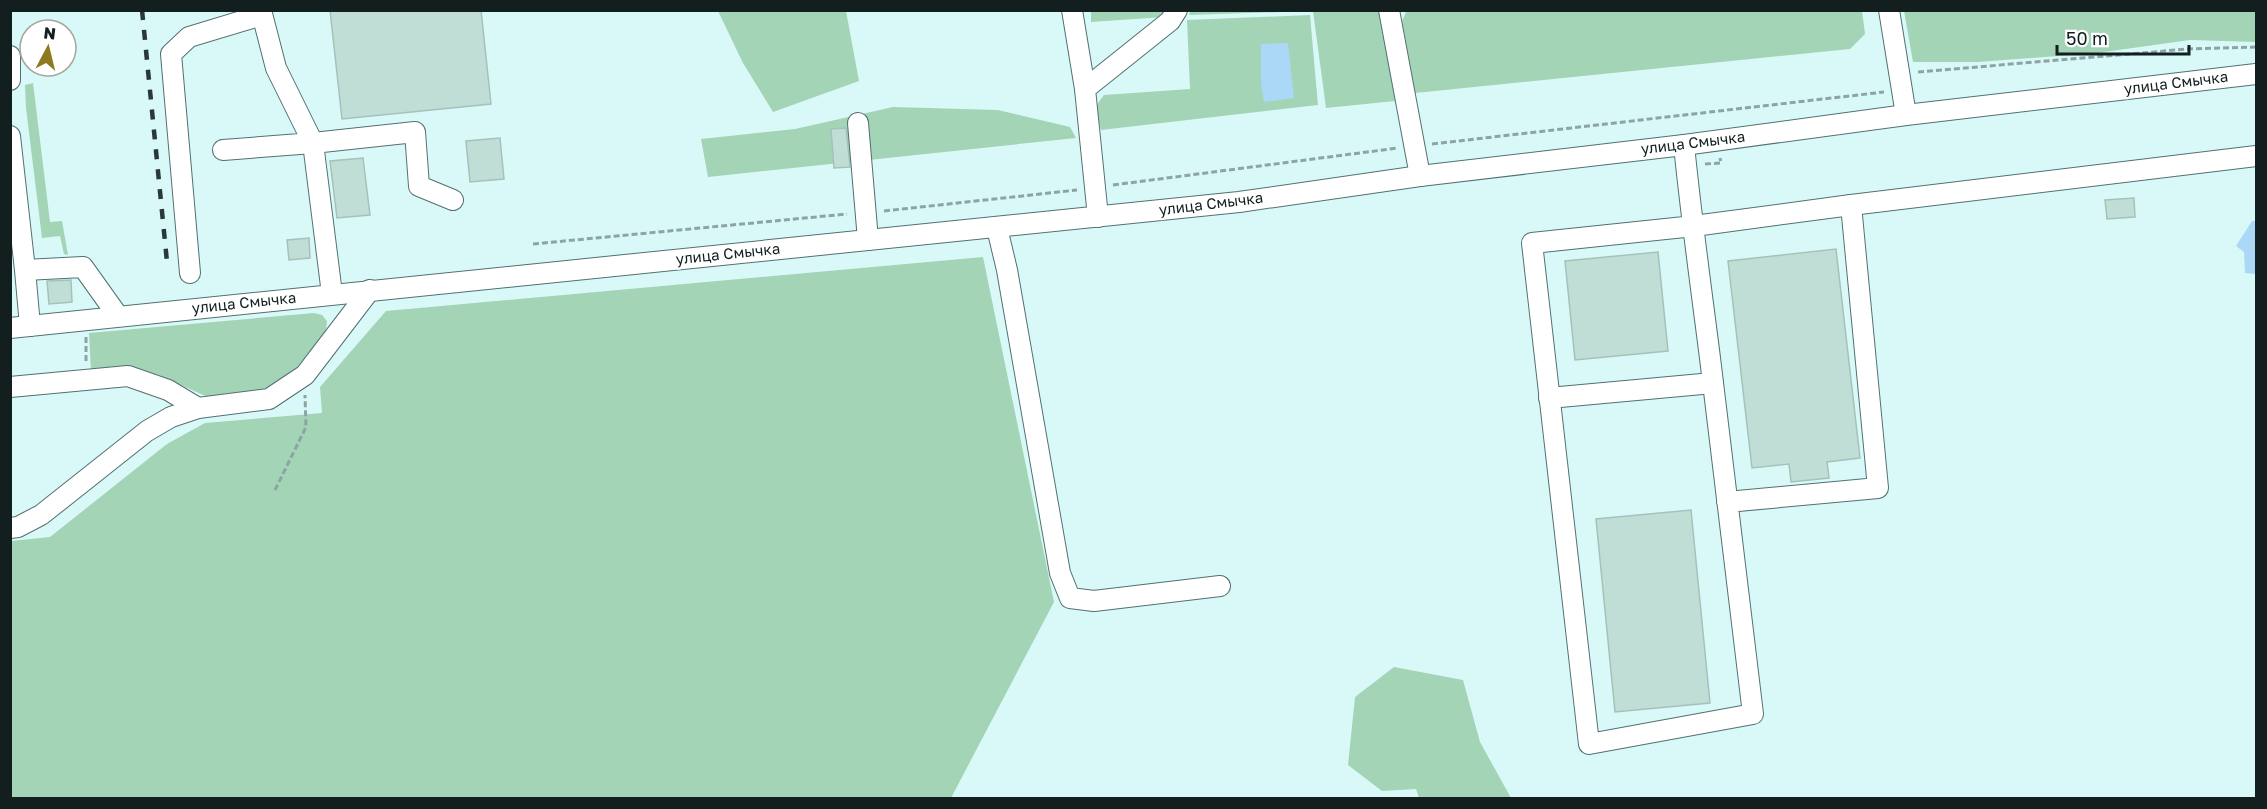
<svg xmlns="http://www.w3.org/2000/svg" width="2267" height="809" font-family="'Golos Text',sans-serif">
	<rect width="100%" height="100%" fill="#d9f9f9"/>
	<!-- green -->
	<g fill="#a3d4b6">
		<path d="M1191,10L1380,11L1395,101L1326,108L1313,11L1189,15Z"/>
		<path d="M1407,10L1862,11L1865,34L1850,49L1415,93L1402,21Z"/>
		<path d="M718,11H846L859,81L773,112L743,63Z"/>
		<path d="M1091,11H1169L1165,17L1091,22Z"/>
		<path d="M1904,11H2256V42L2190,40L2097,53L1978,62H1913Z"/>
		<path d="M1310,15L1318,105L1101,130L1095,107L1104,95L1190,89L1187,20Z"/>
		<path d="M33,83L50,222L62,221L68,255L64,254L60,236L42,238L26,108L25,85Z"/>
		<path d="M893,107L998,110L1070,127L1076,138L708,177L701,139L795,129Z"/>
		<path d="M983,257L1054,602L951,798H11V541L50,537L167,444L205,423L322,413L320,387L386,311Z"/>
		<path d="M314,313L322,315L327,321L326,331L289,377L274,385L251,393L212,399L159,375L131,368L91,372L89,333Z"/>
		<path d="M1394,667L1463,680L1480,742L1511,798H1419L1416,789L1382,791L1348,765L1355,697Z"/>
	</g>
	<!-- water -->
	<g fill="#abd8f7">
		<path d="M1288,43L1294,98L1264,102L1261,84V44Z"/>
		<path d="M2252,221H2256V274L2245,273L2244,252L2236,246Z"/>
	</g>
	<!-- building -->
	<g fill="#c0ded6" stroke="#a5c2ba" stroke-width="1.5">
		<path d="M330,10H481L491,104L342,119Z"/>
		<path d="M846,128L850,167L834,168L831,129Z"/>
		<path d="M500,138L504,179L470,182L466,141Z"/>
		<path d="M363,158L370,215L337,218L330,161Z"/>
		<path d="M2134,198L2135,217L2107,219L2105,200Z"/>
		<path d="M309,238L310,258L289,260L287,240Z"/>
		<path d="M1836,249L1860,458L1827,462L1829,478L1791,482L1789,464L1752,468L1728,261Z"/>
		<path d="M1658,252L1668,351L1575,360L1565,261Z"/>
		<path d="M71,280L72,302L49,304L47,281Z"/>
		<path d="M1691,510L1710,703L1615,712L1596,519Z"/>
	</g>
	<g fill="none" stroke-linecap="round" stroke-linejoin="round">
		<!-- minor casing -->
		<g stroke="#537071" stroke-width="22">
			<g id="minor">
				<path d="M1072,10L1085,89"/>
				<path d="M1389,10L1420,176"/>
				<path d="M1889,10L1906,115"/>
				<path d="M10,56V80"/>
				<path d="M858,123L868,240"/>
				<path d="M10,136L25,270"/>
				<path d="M1684,145C1691,216 1701,287 1710,358C1724,476 1738,595 1753,714L1589,744L1532,243L1694,226L1851,205L1878,488L1727,502"/>
				<path d="M223,150L313,143L276,68L261,10"/>
				<path d="M1851,205L2256,156"/>
				<path d="M1098,217L1085,89L1170,21L1177,10"/>
				<path d="M997,228L1007,270L1060,573L1070,598L1094,601L1220,586"/>
				<path d="M190,273L171,54L189,37L262,15"/>
				<path d="M332,294L313,143L415,132L419,186L453,200"/>
				<path d="M30,326L25,270L83,267L118,316"/>
				<path d="M10,328L1239,202L1420,176L1684,145L1906,115L2256,74"/>
				<path d="M10,387L128,376L168,390L198,408"/>
				<path d="M1549,398L1713,383"/>
				<path d="M10,528L18,527L41,515L147,431L171,417L198,408L269,399L305,375L370,290"/>
			</g>
		</g>
		<!-- path -->
		<g stroke="#8ca4a4" stroke-width="3" stroke-dasharray="6 3" stroke-linecap="butt">
			<path d="M1918,72L2188,49L2256,47"/>
			<path d="M1432,144L1884,92"/>
			<path d="M1705,164L1721,163L1720,158"/>
			<path d="M1113,185L1398,148"/>
			<path d="M884,211L1077,190"/>
			<path d="M533,244L847,214"/>
			<path d="M86,337V363"/>
			<path d="M275,490L306,427L305,395"/>
		</g>
		<!-- minor -->
		<use href="#minor" stroke="#fff" stroke-width="20"/>
		<!-- rail -->
		<path stroke="#2a3838" stroke-width="4.5" stroke-dasharray="10 10" stroke-linecap="butt" d="M142,10L167,262"/>
	</g>
	<g text-anchor="middle" stroke-width="4.5" stroke-linejoin="round" paint-order="stroke">
		<!-- street labels -->
		<g font-size="15" fill="#131f1f" stroke="#fff">
			<text transform="translate(2176 83) rotate(-7)" y="5">улица Смычка</text>
			<text transform="translate(1693 143) rotate(-7)" y="5">улица Смычка</text>
			<text transform="translate(1211 204) rotate(-7)" y="5">улица Смычка</text>
			<text transform="translate(728 254) rotate(-6)" y="5">улица Смычка</text>
			<text transform="translate(244 303) rotate(-6)" y="5">улица Смычка</text>
		</g>
	</g>
	<!-- border -->
	<rect width="2267" height="809" fill="none" stroke="#131f1f" stroke-width="24"/>
	<!-- north arrow -->
	<g transform="translate(48 48) rotate(7)"><circle r="28" fill="#ffffff" stroke="#a1a5a5" stroke-width="1.5"/>
	<path d="M0-4.5L10 22L0 15L-10 22Z" fill="#8d791f"/>
	<text y="-9" font-size="16" font-weight="bold" text-anchor="middle" fill="#131f1f">N</text>
	</g>
	<!-- scale -->
	<path d="M2057 45v9h132v-9" fill="none" stroke="#131f1f" stroke-width="3"/>
	<text x="2066" y="45" font-size="18" fill="#131f1f" stroke="#ffffff" stroke-width="4.5" paint-order="stroke">50 m</text>
</svg>
